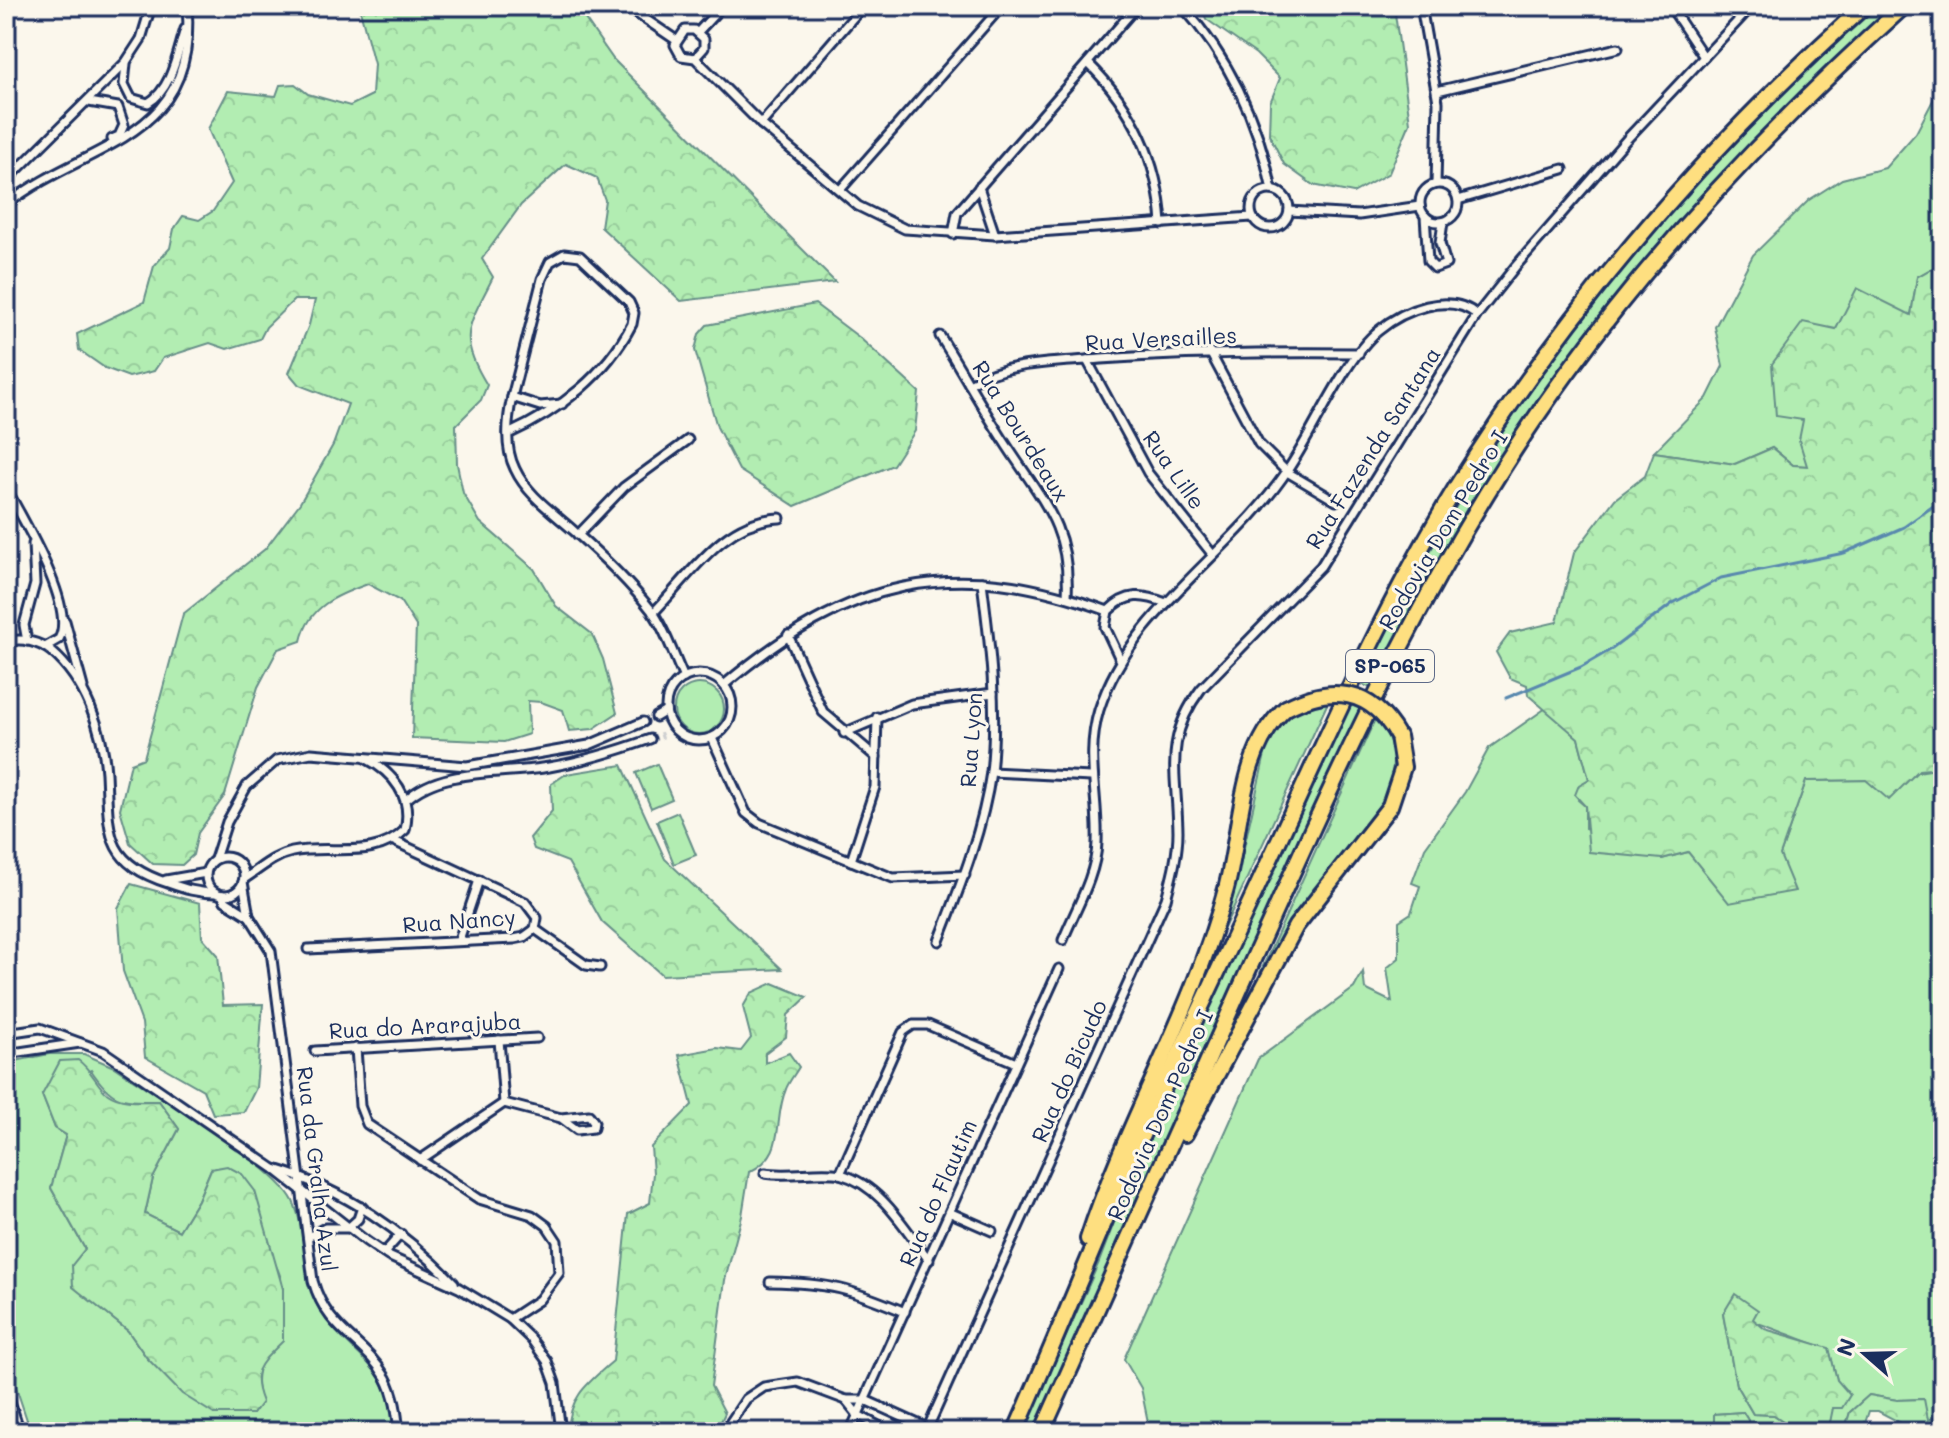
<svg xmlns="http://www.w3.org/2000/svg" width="1949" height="1438" font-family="Mali,sans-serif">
	<defs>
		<pattern id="forest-crowns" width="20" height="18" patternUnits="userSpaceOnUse" patternTransform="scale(2)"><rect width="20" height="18" fill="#b2edb2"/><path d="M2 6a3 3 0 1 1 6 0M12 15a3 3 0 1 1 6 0" fill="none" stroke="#98cc9c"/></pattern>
	</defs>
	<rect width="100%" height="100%" fill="#fbf7ec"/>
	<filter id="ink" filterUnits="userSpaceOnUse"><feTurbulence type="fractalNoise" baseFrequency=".0125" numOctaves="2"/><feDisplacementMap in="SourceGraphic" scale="16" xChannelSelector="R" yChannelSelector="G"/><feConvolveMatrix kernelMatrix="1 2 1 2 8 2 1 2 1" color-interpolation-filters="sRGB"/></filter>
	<g filter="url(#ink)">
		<!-- grass -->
		<g fill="#b2edb2" stroke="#668e88" stroke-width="2" fill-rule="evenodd">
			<path d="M1878,6H1896L1744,150L1644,263L1468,511L1371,688L1361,684C1454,489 1576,309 1725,151C1773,100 1825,54 1878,6Z"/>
			<path d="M1943,81V262L1917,277L1911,316L1804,420L1808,466L1793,465L1772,448L1735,464L1654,452L1707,398L1723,366L1715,327L1753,255L1809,200L1842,179L1885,168L1916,133Z"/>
			<circle cx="699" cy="709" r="25"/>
			<path d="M1329,700L1215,948L1211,949L1240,865L1268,741L1291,714L1302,707Z"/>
			<path d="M1350,703L1363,708L1140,1192L1035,1432H1023L1099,1262L1128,1186Z"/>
			<path d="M1546,708L1578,738L1589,779L1578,800L1585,806V828L1662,859L1688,852L1780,855L1806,781L1866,780L1943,768L1940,1416L1928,1420L1923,1399L1897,1400L1869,1395L1850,1412L1844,1432H1828L1837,1380L1829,1349C1793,1338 1759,1320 1723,1314L1736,1385L1753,1414L1774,1415L1792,1427L1806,1426L1811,1432H1755L1743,1412L1715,1414L1714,1432H1150L1141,1388L1124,1359L1258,1059L1354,988L1363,972L1365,989L1392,1002L1387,968L1399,958V921L1411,913L1420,886L1412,883L1425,848L1465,792L1489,748Z"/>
			<path d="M1376,717C1427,781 1351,840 1314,890C1293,916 1277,944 1260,973Z"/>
			<path d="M657,764L672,799L651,808L636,773Z"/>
			<path d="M678,812L696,855L674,864L657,821Z"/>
			<path d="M49,1054H84L114,1067C152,1093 276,1165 293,1201C309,1236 300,1280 321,1312C353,1361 393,1363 393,1432H31L6,1357V1063ZM91,1070C113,1103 121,1101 159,1101L179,1129L153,1178L145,1214L179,1231L198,1200L211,1169C228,1194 284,1262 283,1290C282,1329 245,1361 261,1402L253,1414H214L147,1358L128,1331L74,1287L85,1249L51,1188L66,1135L55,1128L42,1095Z"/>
		</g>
		<!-- forest -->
		<g fill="url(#forest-crowns)" stroke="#668e88" stroke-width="2">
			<path d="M359,6H576L613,59L835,282L681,301L601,227L605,200L597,178L566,164L521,205L482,259L493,277C469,326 456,335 487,385L481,400L456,425L457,464L463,493L480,522L534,569L556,606L592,634L603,659L617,713L593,729L569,731L563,710L541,702L528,701L529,734L504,742L412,738L416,626L400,601L368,584C337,595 309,606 301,641L278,649L258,687L225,795L198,833L193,855L182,865L153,864L130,843L120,809L131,763L144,758L183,614L265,549L300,503L333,445L348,404L299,385L289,373L309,325L315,300H294L266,327L260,339L227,349L210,343L163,358L154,371L129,377L105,368L79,350L77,334L144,302L154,266L170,248L174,229L183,216L199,220L213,211L232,183L208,129L228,91L276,96L280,85L295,84L308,94L350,106L372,95L374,64Z"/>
			<path d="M1202,6H1394L1410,123L1389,173L1353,193L1313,185L1284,164L1269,134L1270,103L1280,78L1256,54L1206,19Z"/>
			<path d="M1943,262V768L1919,770L1889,800L1866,780L1806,781L1780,855L1795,891L1729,903L1688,852L1662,859L1589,852L1585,806L1575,795L1579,785L1589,779L1578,738L1528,695L1527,685L1510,678L1496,652L1510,633L1557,622L1574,553L1615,499L1645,476L1654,452L1735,464L1772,448L1793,465L1807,466L1799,440L1803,420L1776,416L1772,364L1803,322L1836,329L1857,288L1911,315L1917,277Z"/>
			<path d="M815,304L860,338L919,392L915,431L893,465L795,506L739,470L717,427L695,350L699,334L707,325Z"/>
			<path d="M622,765L665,859L782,969L662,975L602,922L568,862L534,849L530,838L552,811L551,784L566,774Z"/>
			<path d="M131,884L200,903L202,937L218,955L223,1005L263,1004L256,1088L244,1112L213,1114L203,1090L145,1057L142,1023L123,971L118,908Z"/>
			<path d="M773,983L807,997L788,1015L786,1037L765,1053V1063L789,1053L799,1067C795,1074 789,1081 786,1089C772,1122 788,1154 749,1172L742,1216L725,1280L711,1386L725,1413L716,1432H569C567,1398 589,1382 613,1361L628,1214L650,1203L653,1173L651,1147L692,1105L679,1055L717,1048L741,1051L751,1038L743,1007L751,993Z"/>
			<path d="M78,1060C92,1070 97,1086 108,1094C122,1104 143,1101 159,1101L179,1129L153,1178L145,1214L179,1231L198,1200L211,1169L227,1166L242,1174L255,1191L283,1289V1341C261,1363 249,1371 262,1402L253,1414H214L182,1394L147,1358L128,1331L73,1287L72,1265L85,1249L51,1188L66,1135L55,1128L42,1095L60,1061Z"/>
			<path d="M1735,1294L1758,1310L1753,1319L1765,1329L1829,1348L1837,1380L1850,1395L1842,1408H1833L1828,1432H1811L1806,1426L1792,1427L1774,1415L1753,1414L1736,1385L1723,1314Z"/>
			<path d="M1869,1395L1897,1400L1924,1399L1928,1420L1940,1416L1939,1399H1943V1432H1901V1423L1878,1411H1869L1862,1432H1844L1850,1412Z"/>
			<path d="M1743,1412L1755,1432H1714V1414Z"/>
		</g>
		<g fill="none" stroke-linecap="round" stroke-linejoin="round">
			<!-- stream -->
			<path stroke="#5988ae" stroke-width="3" d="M1506,698L1581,667L1612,649L1673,603L1721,578L1844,553L1904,527L1943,499"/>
			<!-- minor-tunnel -->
			<path stroke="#cecfd0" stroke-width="7" stroke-dasharray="7 3.5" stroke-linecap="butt" d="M650,739L663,735"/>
			<!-- minor casing -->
			<g stroke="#1b2f5e" stroke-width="13">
				<g id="minor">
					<path d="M626,6L676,40"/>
					<path d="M1148,6H1158"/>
					<path d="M1182,6C1230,59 1258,120 1272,190"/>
					<path d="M1421,6L1438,102L1436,184"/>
					<path d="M1670,6L1704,57"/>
					<path d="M1733,6L1741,17"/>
					<path d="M698,32L722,6"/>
					<path d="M695,58L704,48V39L694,30H685L675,45L681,56L695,58L761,124L858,206L905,229L995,235L1252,217"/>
					<path d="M1088,63C1133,107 1158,160 1162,224"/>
					<path d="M126,64L124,84L131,98L148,103C172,89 177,54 185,29"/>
					<path d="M1437,91L1618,48"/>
					<path d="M89,102L118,107L124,125L119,136L112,139"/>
					<path d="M761,124L863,6"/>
					<path d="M6,181L126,62L141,39L151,6"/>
					<circle cx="1439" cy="203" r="19"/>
					<path d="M979,187L995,235"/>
					<circle cx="1270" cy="209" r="19"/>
					<path d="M840,190L1002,6"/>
					<path d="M1458,200L1563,169"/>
					<path d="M6,205C87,141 199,142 187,6"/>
					<path d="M1289,211L1359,215L1420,206"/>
					<path d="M1425,216L1428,261L1435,268L1446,264L1440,243L1443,222"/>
					<path d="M953,234L957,213L1137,6"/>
					<path d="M940,336C963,372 983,410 1007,446C1042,500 1071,528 1067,596"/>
					<path d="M1210,352L1259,444L1287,472L1336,501"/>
					<path d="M1087,360L1148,473L1213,555"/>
					<path d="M969,384C1009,361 1056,363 1101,359C1187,353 1272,352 1359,353"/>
					<path d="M512,397L540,406L562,404"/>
					<path d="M508,434C559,411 606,375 632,324L634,313L629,302L580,256L564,254L550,262L542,279L512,397C507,420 504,447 515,469C527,495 554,513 574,531C601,555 630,583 652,611C666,630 674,657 684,678"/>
					<path d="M6,488C22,518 77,608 59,639L45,647"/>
					<path d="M578,535L624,487L688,440"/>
					<path d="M653,613C690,576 723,520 780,518"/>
					<path d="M65,621L83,687"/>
					<path d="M788,635L823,712L876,757"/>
					<path d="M27,641L24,625L35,584L33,544"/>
					<path d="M6,642C21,637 40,642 52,652C85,680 103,730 106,773C109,831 103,862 168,883C185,889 198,893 216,893"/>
					<path d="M1120,659L1105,627L1108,611C1127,592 1143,594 1166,603"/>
					<circle cx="699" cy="707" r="33"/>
					<path d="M724,685C849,579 952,554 1108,611"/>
					<path d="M656,717L666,711"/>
					<path d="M844,733L912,704L993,693"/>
					<path d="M712,738L746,813L759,823L893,878L965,875"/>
					<path d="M991,772L1091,777"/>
					<path d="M406,800C441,767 505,775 549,767C584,761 617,751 650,739"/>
					<path d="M394,841L525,902L537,918L535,929"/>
					<circle cx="225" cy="876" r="19"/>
					<path d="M215,859L227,822L247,786L277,760L311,753L467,766L589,745L643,722"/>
					<path d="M851,861L875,787L877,717"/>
					<path d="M244,879C260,869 273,856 292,852C331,844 374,861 405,830C413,797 394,773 365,758"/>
					<path d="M166,880L206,873"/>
					<path d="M243,882L249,916L271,951L313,1281C328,1333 363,1338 386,1378C395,1395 397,1413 399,1432"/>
					<path d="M222,895L225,901L249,916"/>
					<path d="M459,940L479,880"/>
					<path d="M1063,940C1075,910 1096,876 1097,843C1099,797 1085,756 1099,710C1131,609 1233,554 1289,468C1314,431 1345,358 1378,331C1403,310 1450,291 1477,315"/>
					<path d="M939,941C960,887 983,830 991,772C998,708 990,645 982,582"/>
					<path d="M308,949L514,939L524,937L535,929L586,965L600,967"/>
					<path d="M6,1033L40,1028L103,1051L273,1168L366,1241L388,1256L459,1288L510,1319L531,1339L547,1361L555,1383L561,1432"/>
					<path d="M499,1040L504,1103"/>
					<path d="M356,1048L360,1106L367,1124L479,1199L532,1215L547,1226L557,1241L559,1273L539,1300L510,1319"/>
					<path d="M315,1051L537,1038"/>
					<path d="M6,1054L80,1043"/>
					<path d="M420,1160L504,1103L561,1118L577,1130L593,1128L594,1122L589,1115L561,1118"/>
					<path d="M275,1169C346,1190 403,1231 454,1283"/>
					<path d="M765,1173C788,1177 821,1170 840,1174C881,1185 905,1229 929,1260"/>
					<path d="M840,1174L903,1032L913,1025H928L1016,1063"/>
					<path d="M951,1213L992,1231"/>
					<path d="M308,1237L325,1228H348L358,1219L362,1207"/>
					<path d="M384,1253L401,1234"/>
					<path d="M770,1282C831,1283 850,1289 905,1312"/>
					<path d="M6,1389L20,1432"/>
					<path d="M846,1400L858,1415L890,1432"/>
					<path d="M724,1432L746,1399L764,1387L798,1382L846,1400H865L927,1428"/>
					<path d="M850,1432L1059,969"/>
					<path d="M926,1432L1166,899C1172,876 1178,855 1178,831C1177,773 1163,740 1201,689L1321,566L1477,315L1515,267L1627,139L1752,6"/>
				</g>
			</g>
			<!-- motorway casing -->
			<g stroke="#1b2f5e" stroke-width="20">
				<g id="motorway">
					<path d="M1185,1134L1296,926L1390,806L1403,767L1398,736"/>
					<path d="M1088,1239C1127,1120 1194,1010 1226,889C1242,830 1238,751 1286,708"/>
					<path d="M1015,1432C1053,1347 1087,1261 1124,1176C1171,1068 1223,962 1272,855C1330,730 1385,604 1457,486C1569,306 1707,147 1864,6"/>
					<path d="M1042,1432C1113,1272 1185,1113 1256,953C1346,753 1437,551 1567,373C1665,238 1780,118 1904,6"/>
				</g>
			</g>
			<!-- minor -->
			<use href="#minor" stroke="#fbf7ec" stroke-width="7"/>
			<!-- motorway -->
			<use href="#motorway" stroke="#fedf80" stroke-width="14"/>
			<!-- motorway-bridge casing -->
			<g stroke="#1b2f5e" stroke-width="20" stroke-linecap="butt">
				<path id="motorway-bridge" d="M1286,708C1332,684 1371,689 1398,736"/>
			</g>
			<!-- motorway-bridge -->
			<use href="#motorway-bridge" stroke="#fedf80" stroke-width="14"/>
		</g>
	</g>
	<g text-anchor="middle" stroke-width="6" stroke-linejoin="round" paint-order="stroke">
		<!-- shield labels -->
		<rect fill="#fbf7ec" stroke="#5e6b89" stroke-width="2" x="1346" y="650" width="88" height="32" rx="6"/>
		<g font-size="20" font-weight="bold" fill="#1b2f5e">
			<text x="1390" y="673">SP-065</text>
		</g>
		<!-- street labels -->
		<g font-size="22" fill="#1b2f5e" stroke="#fbf7ec">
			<text transform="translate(1161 339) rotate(-3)" y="8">Rua Versailles</text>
			<text transform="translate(1021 431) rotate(58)" y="8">Rua Bourdeaux</text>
			<text transform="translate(1373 448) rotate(-58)" y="8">Rua Fazenda Santana</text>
			<text transform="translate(1174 470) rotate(55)" y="8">Rua Lille</text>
			<text transform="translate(1443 530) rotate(-59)" y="8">Rodovia Dom Pedro I</text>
			<text transform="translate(971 740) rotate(-86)" y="8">Rua Lyon</text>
			<text transform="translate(459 921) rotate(-4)" y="8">Rua Nancy</text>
			<text transform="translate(425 1026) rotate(-3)" y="8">Rua do Ararajuba</text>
			<text transform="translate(1069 1071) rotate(-66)" y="8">Rua do Bicudo</text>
			<text transform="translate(1160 1115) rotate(-66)" y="8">Rodovia Dom Pedro I</text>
			<text transform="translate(317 1169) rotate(83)" y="8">Rua da Gralha Azul</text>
			<text transform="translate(938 1193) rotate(-66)" y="8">Rua do Flautim</text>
		</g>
	</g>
	<!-- margin -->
	<rect width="1949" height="1438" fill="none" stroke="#fbf7ec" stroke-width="32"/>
	<rect x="16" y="16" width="1917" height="1406" fill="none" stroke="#1b2f5e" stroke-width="3" filter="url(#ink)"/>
	<!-- north arrow -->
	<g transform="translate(1865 1354) rotate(290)" stroke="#fbf7ec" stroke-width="6" paint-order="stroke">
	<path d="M0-6L14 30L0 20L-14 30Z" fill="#1b2f5e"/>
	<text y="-12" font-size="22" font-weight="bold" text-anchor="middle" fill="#1b2f5e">N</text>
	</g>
</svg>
